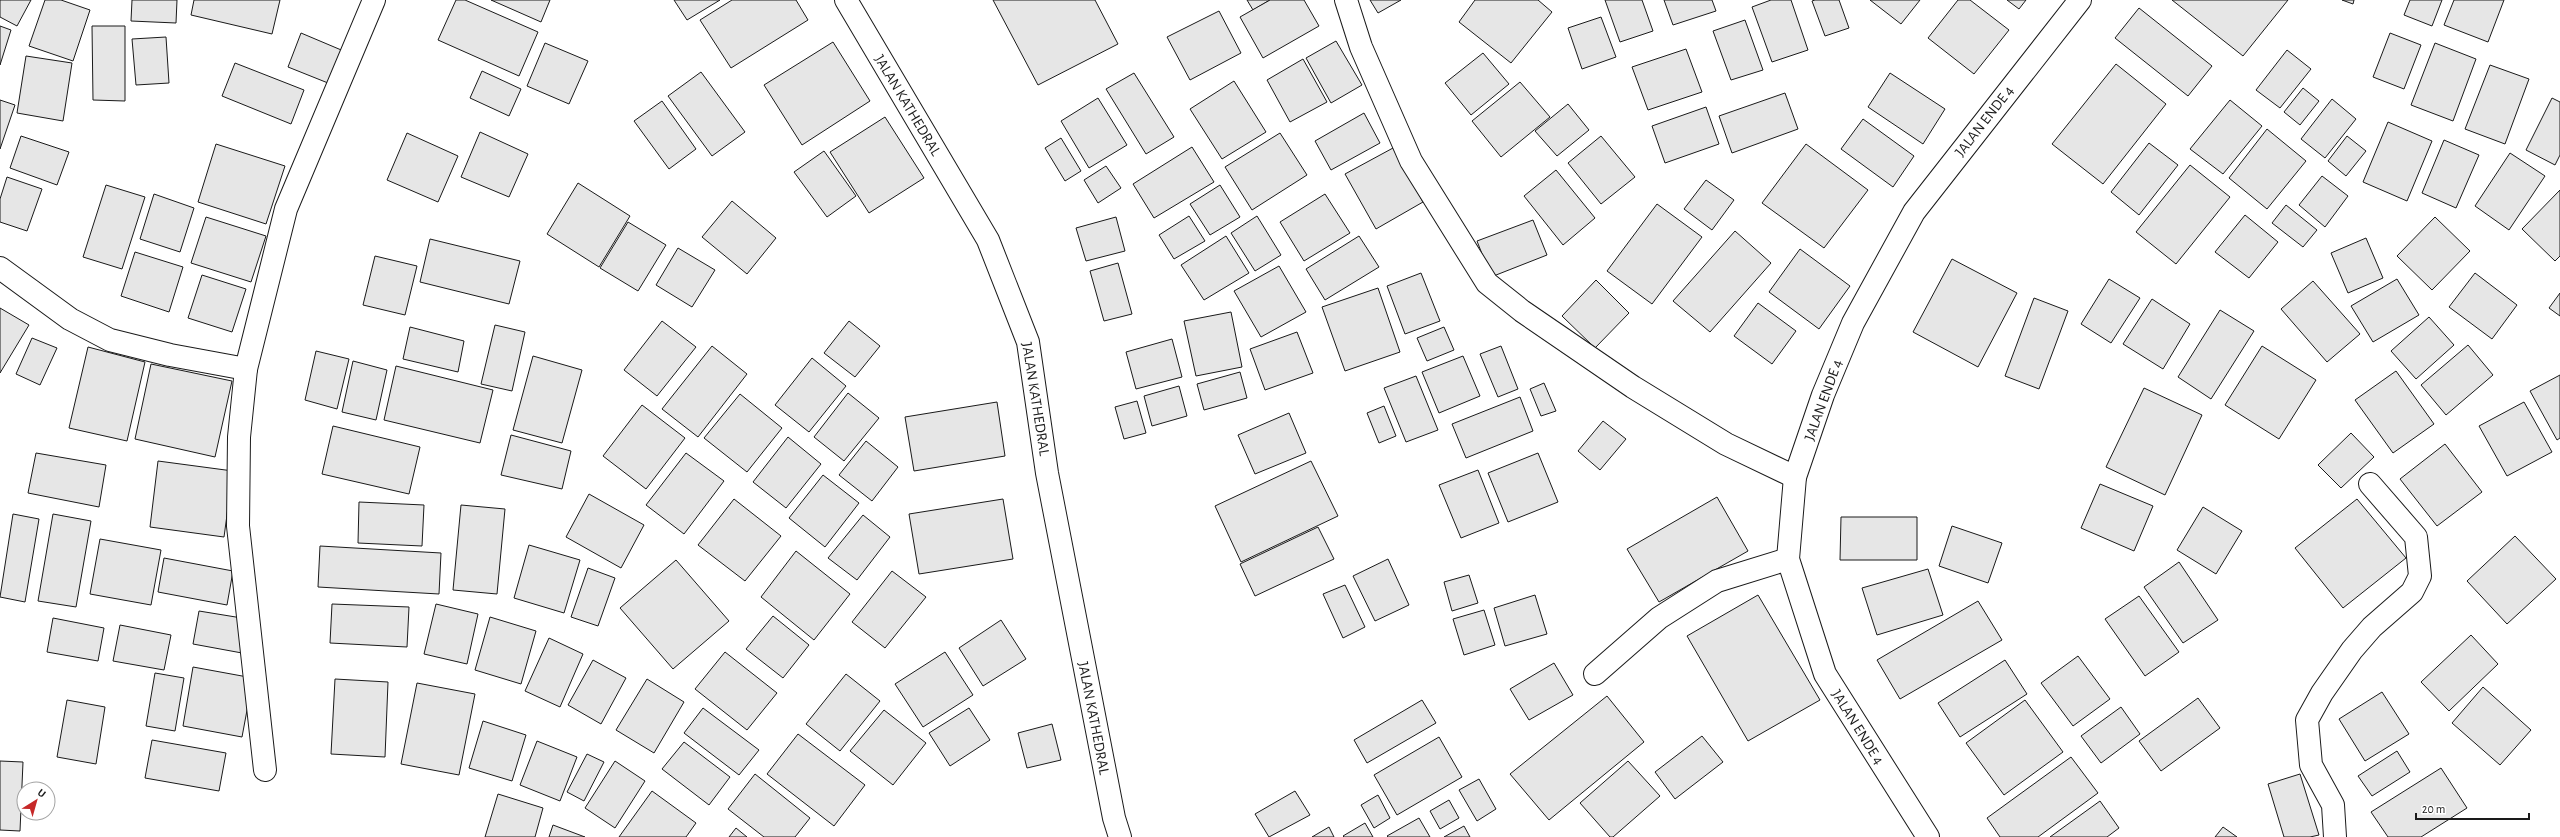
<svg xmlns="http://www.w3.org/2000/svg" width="2560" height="837" font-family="'Alegreya Sans',sans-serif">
	<rect width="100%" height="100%" fill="#fff"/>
	<!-- building -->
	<g fill="#e6e6e6" stroke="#1a1a1a">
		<path d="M0,0H31L17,26L0,17Z"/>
		<path d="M45,0H61L90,10L73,61L29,46Z"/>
		<path d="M132,0H177L176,23L131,21Z"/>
		<path d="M194,0H280L272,34L191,15Z"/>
		<path d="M456,0H465L538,32L519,76L438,40Z"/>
		<path d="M491,0H550L541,22Z"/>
		<path d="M674,0H720L687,20Z"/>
		<path d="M732,0H796L808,20L731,68L700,20Z"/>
		<path d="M993,0H1095L1118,44L1038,85Z"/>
		<path d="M1247,0H1270L1253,10Z"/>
		<path d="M1270,0H1304L1319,26L1263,58L1240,17Z"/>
		<path d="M1370,0H1401L1378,13Z"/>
		<path d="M1475,0H1538L1552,12L1511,63L1459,22Z"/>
		<path d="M1605,0H1642L1653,31L1620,42Z"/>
		<path d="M1664,0H1712L1716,11L1673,25Z"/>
		<path d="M1771,0H1791L1808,50L1772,62L1752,7Z"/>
		<path d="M1815,0H1839L1849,28L1825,36L1812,1Z"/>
		<path d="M1870,0H1920L1901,24Z"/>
		<path d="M1958,0H1970L2009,30L1974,74L1928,38Z"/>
		<path d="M2007,0H2026L2019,9Z"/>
		<path d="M2172,0H2288L2243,56Z"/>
		<path d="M2342,0H2354L2353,4Z"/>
		<path d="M2410,0H2442L2432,26L2404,15Z"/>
		<path d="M2454,0H2504L2488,42L2444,25Z"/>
		<path d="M2139,8L2212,66L2188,96L2115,38Z"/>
		<path d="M1219,11L1241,53L1190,80L1167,37Z"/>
		<path d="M1601,17L1616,57L1582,69L1568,28Z"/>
		<path d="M1745,20L1763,70L1731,80L1713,31Z"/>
		<path d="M0,26L11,30L0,65Z"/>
		<path d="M92,26H125V101L93,100Z"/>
		<path d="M301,33L346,52L333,85L288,67Z"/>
		<path d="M2390,33L2421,45L2404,89L2373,77Z"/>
		<path d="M166,37L169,83L136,85L132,39Z"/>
		<path d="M1336,41L1362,85L1331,103L1306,58Z"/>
		<path d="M833,42L870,101L802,145L764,85Z"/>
		<path d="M545,43L588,61L569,104L527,86Z"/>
		<path d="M2435,43L2476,59L2453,121L2411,105Z"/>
		<path d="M1686,49L1702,92L1648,110L1632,67Z"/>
		<path d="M2287,50L2311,69L2280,108L2256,90Z"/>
		<path d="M1483,53L1509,84L1471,115L1445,83Z"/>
		<path d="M26,56L72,63L63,121L17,113Z"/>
		<path d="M1303,59L1327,102L1290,122L1267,80Z"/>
		<path d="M235,63L304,90L291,124L222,96Z"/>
		<path d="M2116,64L2166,104L2103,184L2052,144Z"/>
		<path d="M2490,65L2529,79L2505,144L2465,129Z"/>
		<path d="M482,71L521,89L509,116L470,98Z"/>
		<path d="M701,72L745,132L712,156L668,96Z"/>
		<path d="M1134,73L1174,137L1146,154L1106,89Z"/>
		<path d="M1890,73L1945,109L1923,144L1868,107Z"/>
		<path d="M1234,81L1266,132L1222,159L1190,109Z"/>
		<path d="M1520,82L1550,117L1501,157L1472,121Z"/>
		<path d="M2303,88L2319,101L2300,125L2284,112Z"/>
		<path d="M1785,93L1798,129L1732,153L1719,116Z"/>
		<path d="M1098,98L1127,145L1089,168L1061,121Z"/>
		<path d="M2552,98L2560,102V155L2555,165L2526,150Z"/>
		<path d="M2332,99L2356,119L2325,158L2301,139Z"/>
		<path d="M0,100L15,105L0,149Z"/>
		<path d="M2230,100L2262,126L2223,174L2190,149Z"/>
		<path d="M662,101L696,149L669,169L634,121Z"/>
		<path d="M1568,104L1589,130L1557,156L1535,131Z"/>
		<path d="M1706,107L1719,144L1665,163L1652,126Z"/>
		<path d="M1364,113L1380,143L1331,170L1315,141Z"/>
		<path d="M885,117L924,178L869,213L830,152Z"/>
		<path d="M1863,119L1914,156L1893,187L1841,149Z"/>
		<path d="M2388,122L2432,141L2407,201L2363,182Z"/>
		<path d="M2267,129L2306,161L2267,209L2229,178Z"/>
		<path d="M480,132L528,154L509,197L461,177Z"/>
		<path d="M407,133L458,156L438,202L387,180Z"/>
		<path d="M1280,133L1307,175L1252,210L1225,167Z"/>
		<path d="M21,136L69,152L57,185L10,168Z"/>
		<path d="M1601,136L1635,177L1601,204L1568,163Z"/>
		<path d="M2347,136L2366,151L2346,176L2328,161Z"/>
		<path d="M1061,138L1081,171L1065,181L1045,148Z"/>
		<path d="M2444,140L2479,155L2456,208L2422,193Z"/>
		<path d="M2149,143L2178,165L2139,215L2111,192Z"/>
		<path d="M216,144L285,166L266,224L198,202Z"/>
		<path d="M1806,144L1868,190L1824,248L1762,203Z"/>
		<path d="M1192,147L1214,182L1154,218L1133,184Z"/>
		<path d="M1393,148L1423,202L1376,229L1345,174Z"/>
		<path d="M824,151L856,196L827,217L794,172Z"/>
		<path d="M2510,153L2545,176L2509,230L2475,206Z"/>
		<path d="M2190,165L2230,197L2176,264L2136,232Z"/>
		<path d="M1106,166L1121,188L1098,203L1084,180Z"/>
		<path d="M1556,170L1595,218L1563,245L1524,196Z"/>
		<path d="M2322,176L2348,196L2325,227L2299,205Z"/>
		<path d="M7,177L42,189L27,231L0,222V199Z"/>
		<path d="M1706,180L1734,200L1712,230L1684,209Z"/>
		<path d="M578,183L630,216L599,267L547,234Z"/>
		<path d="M106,185L145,197L122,269L83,257Z"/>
		<path d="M1220,185L1240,217L1210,235L1190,204Z"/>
		<path d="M2560,190V256L2555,261L2522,229Z"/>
		<path d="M154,194L194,208L180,252L140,239Z"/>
		<path d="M1325,194L1350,233L1304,261L1280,222Z"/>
		<path d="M732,201L776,238L747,274L702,237Z"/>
		<path d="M1657,204L1702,237L1652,304L1607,271Z"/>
		<path d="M2286,205L2317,230L2303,247L2272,223Z"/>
		<path d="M2245,215L2278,242L2249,278L2215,252Z"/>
		<path d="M1189,216L1205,241L1174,259L1159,235Z"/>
		<path d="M1257,216L1281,255L1255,271L1231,233Z"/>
		<path d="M206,217L266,236L251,282L191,263Z"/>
		<path d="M1116,217L1125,251L1086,261L1076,228Z"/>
		<path d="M2435,217L2470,251L2432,290L2397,256Z"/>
		<path d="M1533,220L1547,255L1491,277L1477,241Z"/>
		<path d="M628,222L666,245L638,291L600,268Z"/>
		<path d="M1735,231L1771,263L1710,332L1673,301Z"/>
		<path d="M1226,236L1249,273L1204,300L1181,265Z"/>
		<path d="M1359,236L1379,267L1325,300L1306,269Z"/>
		<path d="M2366,238L2383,278L2348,293L2331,253Z"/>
		<path d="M430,239L520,261L509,304L420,282Z"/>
		<path d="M678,248L715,270L692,307L656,285Z"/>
		<path d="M1800,249L1850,286L1819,329L1769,292Z"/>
		<path d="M135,252L183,267L169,312L121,296Z"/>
		<path d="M375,256L417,266L405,315L363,305Z"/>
		<path d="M1952,259L2017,293L1978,367L1913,332Z"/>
		<path d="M1118,263L1132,314L1104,321L1090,271Z"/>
		<path d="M1279,266L1306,312L1261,337L1234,291Z"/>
		<path d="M1421,273L1440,321L1405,334L1387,286Z"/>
		<path d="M2475,273L2517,305L2492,339L2449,307Z"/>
		<path d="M202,275L246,289L232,332L188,318Z"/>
		<path d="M2109,279L2140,298L2111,343L2081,324Z"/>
		<path d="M2397,279L2419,315L2373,342L2351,306Z"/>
		<path d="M1596,280L1629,313L1595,348L1562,316Z"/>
		<path d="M2313,281L2360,334L2327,362L2281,309Z"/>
		<path d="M1378,288L1400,352L1345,371L1322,307Z"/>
		<path d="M2560,293V316L2549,308Z"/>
		<path d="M2034,298L2068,311L2039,389L2005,376Z"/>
		<path d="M2152,299L2190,324L2163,369L2123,344Z"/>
		<path d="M1758,303L1796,331L1772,364L1734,336Z"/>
		<path d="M0,308L29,325L0,373Z"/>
		<path d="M2220,310L2254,331L2211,399L2178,377Z"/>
		<path d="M1231,312L1242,367L1196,376L1184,321Z"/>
		<path d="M2429,317L2454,345L2416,379L2391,351Z"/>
		<path d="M662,321L696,347L657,396L624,370Z"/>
		<path d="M849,321L880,346L855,377L824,353Z"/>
		<path d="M495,325L525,332L512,391L481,384Z"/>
		<path d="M410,327L464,341L458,372L403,359Z"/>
		<path d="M1444,327L1454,350L1427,361L1417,338Z"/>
		<path d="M1297,332L1313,373L1265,390L1250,349Z"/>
		<path d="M32,338L57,348L40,385L16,374Z"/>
		<path d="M1172,339L1182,377L1136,389L1126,352Z"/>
		<path d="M2468,345L2493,375L2446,415L2421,385Z"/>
		<path d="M712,346L747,374L698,437L662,409Z"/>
		<path d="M1501,346L1518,389L1498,397L1480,354Z"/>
		<path d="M2262,346L2316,380L2279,439L2225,405Z"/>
		<path d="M88,347L145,362L127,441L69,428Z"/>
		<path d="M316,351L349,359L337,409L305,400Z"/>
		<path d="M533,356L582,370L562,443L513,430Z"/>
		<path d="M1463,356L1480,396L1439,413L1422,372Z"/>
		<path d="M812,358L846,386L809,432L775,405Z"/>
		<path d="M353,361L387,370L376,420L342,412Z"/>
		<path d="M151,364L232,381L215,457L135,439Z"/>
		<path d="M396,366L493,390L480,443L384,420Z"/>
		<path d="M2396,371L2434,424L2393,453L2355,400Z"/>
		<path d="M1240,372L1247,398L1204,410L1197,384Z"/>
		<path d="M2560,375V438L2557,440L2530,391Z"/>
		<path d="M1416,376L1438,430L1406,442L1384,388Z"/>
		<path d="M1544,383L1556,411L1541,416L1530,389Z"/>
		<path d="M1179,386L1187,416L1152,426L1144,396Z"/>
		<path d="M2144,388L2202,415L2165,495L2106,467Z"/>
		<path d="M848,393L879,418L844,461L814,437Z"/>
		<path d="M740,394L782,428L747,472L704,438Z"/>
		<path d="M1520,397L1533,431L1466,458L1452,424Z"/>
		<path d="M1137,401L1146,433L1124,439L1115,407Z"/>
		<path d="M997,402L1005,456L914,471L905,417Z"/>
		<path d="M2524,402L2552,452L2507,476L2479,426Z"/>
		<path d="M642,405L685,438L646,489L603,456Z"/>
		<path d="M1384,406L1396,436L1379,443L1367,413Z"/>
		<path d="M1289,413L1306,453L1255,474L1238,435Z"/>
		<path d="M1603,421L1626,439L1600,470L1578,451Z"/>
		<path d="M333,426L420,447L409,494L322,474Z"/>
		<path d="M2351,433L2374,457L2341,488L2318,465Z"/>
		<path d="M511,435L571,451L562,489L501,475Z"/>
		<path d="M788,437L821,464L786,508L753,482Z"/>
		<path d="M866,441L898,467L872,501L839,475Z"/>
		<path d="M2445,444L2482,492L2437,526L2400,479Z"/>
		<path d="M36,453L106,465L99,507L28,493Z"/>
		<path d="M686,453L724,481L684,534L646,505Z"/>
		<path d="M1538,453L1558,502L1508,522L1488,473Z"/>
		<path d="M158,461L233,471L224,537L150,527Z"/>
		<path d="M1311,461L1338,516L1241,562L1215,506Z"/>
		<path d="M1478,470L1499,523L1461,538L1439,485Z"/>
		<path d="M823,475L859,503L825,547L789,518Z"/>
		<path d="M2100,484L2153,506L2134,551L2081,528Z"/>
		<path d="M589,494L644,525L621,568L566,537Z"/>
		<path d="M1717,497L1748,551L1659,602L1627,549Z"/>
		<path d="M734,499L781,536L745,581L698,545Z"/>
		<path d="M1003,499L1013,559L919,574L909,514Z"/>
		<path d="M2357,499L2406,558L2343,608L2295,548Z"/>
		<path d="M359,502L424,505L422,546L358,543Z"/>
		<path d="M461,505L505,509L497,594L453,590Z"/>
		<path d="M2203,507L2242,531L2216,574L2177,550Z"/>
		<path d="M13,514L39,519L25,602L0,597Z"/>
		<path d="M53,514L91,521L76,607L38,601Z"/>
		<path d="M863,515L890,537L857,580L828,558Z"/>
		<path d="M1841,517H1917V560H1840Z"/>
		<path d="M1952,526L2002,543L1988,583L1939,566Z"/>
		<path d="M1318,527L1334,559L1255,596L1240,564Z"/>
		<path d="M2515,536L2556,579L2507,624L2467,581Z"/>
		<path d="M100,539L161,550L151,605L90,594Z"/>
		<path d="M529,545L580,560L564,613L514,598Z"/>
		<path d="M320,546L441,553L439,594L318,587Z"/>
		<path d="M796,551L850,594L814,640L761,597Z"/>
		<path d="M164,558L233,571L227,605L158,592Z"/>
		<path d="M1388,559L1409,605L1375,621L1353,576Z"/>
		<path d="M676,560L729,621L673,669L620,608Z"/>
		<path d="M2179,562L2218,620L2183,643L2144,587Z"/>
		<path d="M588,568L615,578L598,626L571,617Z"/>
		<path d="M1928,569L1943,615L1877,635L1862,588Z"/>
		<path d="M892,571L926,597L885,648L852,622Z"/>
		<path d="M1469,575L1478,603L1452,611L1444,582Z"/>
		<path d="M1345,585L1365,627L1343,638L1323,594Z"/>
		<path d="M1535,595L1547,634L1505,646L1494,608Z"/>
		<path d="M1758,595L1820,700L1748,741L1687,636Z"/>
		<path d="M2139,596L2179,652L2145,676L2105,619Z"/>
		<path d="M1978,601L2002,640L1900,699L1877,660Z"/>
		<path d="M332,604L409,607L407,647L330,643Z"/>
		<path d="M436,604L478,614L467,664L424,654Z"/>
		<path d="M1484,610L1495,645L1464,655L1453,619Z"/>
		<path d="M199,611L248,619L242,653L193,644Z"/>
		<path d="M773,616L809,645L783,678L746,649Z"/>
		<path d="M490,617L536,631L521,684L475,670Z"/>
		<path d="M53,618L104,628L98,661L47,652Z"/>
		<path d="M1001,620L1026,659L983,686L959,648Z"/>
		<path d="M120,625L171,635L164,670L113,661Z"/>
		<path d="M2471,635L2498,664L2449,711L2421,682Z"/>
		<path d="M549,638L583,654L560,707L525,691Z"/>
		<path d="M725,652L777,693L747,730L695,689Z"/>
		<path d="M945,652L973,695L923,727L895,684Z"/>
		<path d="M2078,656L2110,699L2073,726L2041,683Z"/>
		<path d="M593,660L626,678L601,724L568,705Z"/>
		<path d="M2005,660L2027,694L1960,737L1938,703Z"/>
		<path d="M1554,663L1573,695L1529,720L1510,689Z"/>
		<path d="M193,667L253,678L242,737L183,726Z"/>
		<path d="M155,673L184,678L175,731L146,726Z"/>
		<path d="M846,674L880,701L840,751L806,724Z"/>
		<path d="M335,679L388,682L385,757L331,754Z"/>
		<path d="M647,679L684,702L654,753L616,730Z"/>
		<path d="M417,683L475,694L459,775L401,764Z"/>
		<path d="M2483,687L2531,730L2500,765L2452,723Z"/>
		<path d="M2382,692L2409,734L2365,761L2339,719Z"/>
		<path d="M1607,696L1644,742L1549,820L1510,774Z"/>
		<path d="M2198,698L2220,728L2161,771L2139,741Z"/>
		<path d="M67,700L105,707L96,764L57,757Z"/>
		<path d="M1422,700L1436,723L1367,763L1354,740Z"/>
		<path d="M2025,700L2063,752L2004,795L1966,743Z"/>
		<path d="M2121,707L2140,734L2101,763L2081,736Z"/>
		<path d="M703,708L759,750L739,775L684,733Z"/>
		<path d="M969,708L990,740L950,766L929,733Z"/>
		<path d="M884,710L926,743L893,785L850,751Z"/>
		<path d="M483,721L526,735L512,781L469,768Z"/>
		<path d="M1052,724L1061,760L1027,768L1018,733Z"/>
		<path d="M798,734L865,785L834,826L767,774Z"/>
		<path d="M1702,736L1723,762L1675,799L1655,772Z"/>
		<path d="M1439,737L1462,777L1397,815L1374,775Z"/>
		<path d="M152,740L226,753L219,791L145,778Z"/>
		<path d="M537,741L577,757L560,801L520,785Z"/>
		<path d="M684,742L730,777L709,805L662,769Z"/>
		<path d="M2397,751L2410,772L2372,796L2358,776Z"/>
		<path d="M587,754L604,762L584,801L567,792Z"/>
		<path d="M2071,757L2098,793L2038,837H2000L1987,818Z"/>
		<path d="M0,761L23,762L20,831L0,830Z"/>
		<path d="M615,761L645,781L615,828L585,808Z"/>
		<path d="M1628,761L1660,796L1613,837H1610L1580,803Z"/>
		<path d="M2441,768L2467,808L2421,837H2388L2371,812Z"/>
		<path d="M755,774L810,818L795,837H764L728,809Z"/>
		<path d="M2300,774L2319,835L2310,837H2284L2268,784Z"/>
		<path d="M1479,779L1496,809L1477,821L1459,790Z"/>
		<path d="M652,791L696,823L686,837H619Z"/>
		<path d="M1295,791L1310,815L1269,837L1255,814Z"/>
		<path d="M498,794L543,808L535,837H485Z"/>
		<path d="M1378,795L1390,818L1374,828L1361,805Z"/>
		<path d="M1449,800L1459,818L1440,829L1430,811Z"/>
		<path d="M2100,801L2119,828L2107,837H2050Z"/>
		<path d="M1419,818L1430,837H1388L1387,836Z"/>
		<path d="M1365,823L1373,837H1344L1343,836Z"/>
		<path d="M553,825L585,837H549Z"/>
		<path d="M1464,826L1470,837H1444Z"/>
		<path d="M1329,827L1334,837H1312Z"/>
		<path d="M2223,827L2237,837H2215Z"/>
		<path d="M736,828L747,837H729Z"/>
	</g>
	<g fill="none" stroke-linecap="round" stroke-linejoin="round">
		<!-- minor casing -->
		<g stroke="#1a1a1a" stroke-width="24">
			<g id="minor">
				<path d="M1346,0L1361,47L1411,161L1487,283L1522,311L1633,387L1726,444L1795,477"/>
				<path d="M0,268L70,319L110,340L170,355L246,369L286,209L374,0"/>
				<path d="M246,369L239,437L238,526L265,770"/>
				<path d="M1595,674L1659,618L1717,581L1788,559"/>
				<path d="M2335,837L2333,805L2311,765L2307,720L2322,693L2352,650L2372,627L2412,592L2420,576L2416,537L2370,484"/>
			</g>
		</g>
		<!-- tertiary casing -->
		<g stroke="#1a1a1a" stroke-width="24">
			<path id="tertiary" d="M1928,837L1825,674L1788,559L1795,477L1823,395L1853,323L1914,212L2080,0"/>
		</g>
		<!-- trunk casing -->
		<g stroke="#1a1a1a" stroke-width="24">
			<path id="trunk" d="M846,0L988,240L1028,342L1047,473L1114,818L1120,837"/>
		</g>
		<!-- minor -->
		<use href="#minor" stroke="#fff" stroke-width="22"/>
		<!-- tertiary -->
		<use href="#tertiary" stroke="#fff" stroke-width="22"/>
		<!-- trunk -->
		<use href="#trunk" stroke="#fff" stroke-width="22"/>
	</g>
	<g text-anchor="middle" stroke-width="3" stroke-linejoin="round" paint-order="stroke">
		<!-- street labels -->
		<g font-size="15" fill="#1a1a1a" stroke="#fff">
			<text transform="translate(908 105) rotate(59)" y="5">JALAN KATHEDRAL</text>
			<text transform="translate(1984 121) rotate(-52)" y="5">JALAN ENDE 4</text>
			<text transform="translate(1036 399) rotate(81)" y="5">JALAN KATHEDRAL</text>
			<text transform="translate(1823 400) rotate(-70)" y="5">JALAN ENDE 4</text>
			<text transform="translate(1094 718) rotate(79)" y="5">JALAN KATHEDRAL</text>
			<text transform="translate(1858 727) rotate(58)" y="5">JALAN ENDE 4</text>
		</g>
	</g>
	<!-- north arrow -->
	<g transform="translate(36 801) rotate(37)"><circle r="19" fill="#ffffff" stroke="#a3a3a3"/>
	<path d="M0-3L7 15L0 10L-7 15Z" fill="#c62828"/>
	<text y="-6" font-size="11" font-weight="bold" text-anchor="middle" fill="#1a1a1a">U</text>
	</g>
	<!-- scale -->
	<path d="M2416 813v6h113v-6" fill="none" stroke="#1a1a1a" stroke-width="2"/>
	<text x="2422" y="813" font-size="12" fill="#1a1a1a" stroke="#ffffff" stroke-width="3" paint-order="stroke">20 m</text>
</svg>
